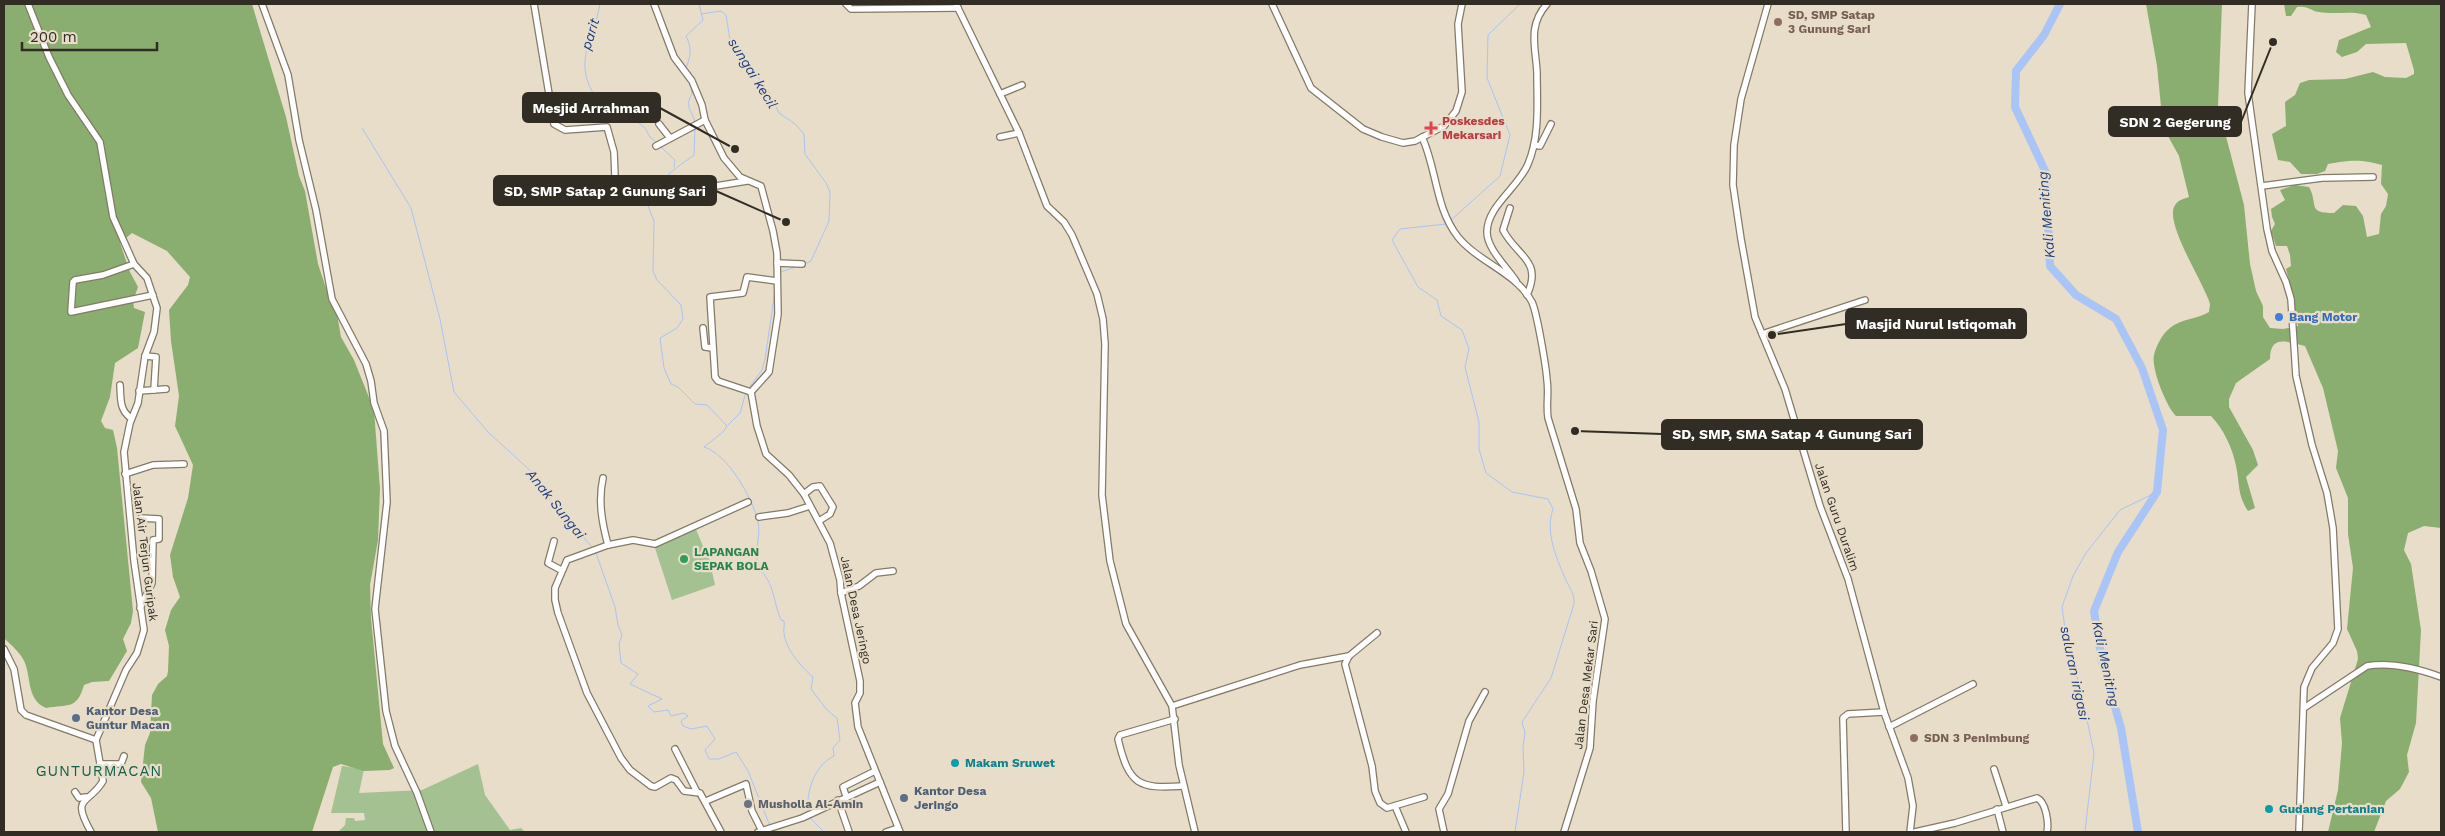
<svg xmlns="http://www.w3.org/2000/svg" width="2445" height="836" font-family="'Work Sans',sans-serif">
	<rect width="100%" height="100%" fill="#e8ddc8"/>
	<!-- green -->
	<g fill="#a4c191">
		<path d="M695,527L705,551L708,553L715,585L672,600L654,545Z"/>
		<path d="M478,764L485,795L510,830L521,828L525,832H338L345,825L346,818H354L355,821L365,820L364,813H331L342,766L364,769L359,793L422,790Z"/>
	</g>
	<!-- forest -->
	<g fill="#8aae70">
		<path d="M4,4H252L286,117L299,176L305,191L318,264L332,306L336,308L341,337L354,360L374,410L380,489L378,540L370,585L371,618L383,744L394,768L390,770L364,771L341,764L333,767L312,832H158L151,798L141,782L145,745L150,733L152,695L158,684L167,676L168,671L169,646L165,630L171,610L180,597L173,577L170,555L188,498L193,465L175,426L179,396L171,341L169,310L188,285L190,277L167,251L132,233L120,243L130,272L138,287L133,301L134,308L145,312L138,348L115,363L110,397L101,421L105,428L113,430L117,448L133,611L131,623L123,639L127,651L109,681L92,682L84,685C77,710 68,704 46,708C27,700 31,678 25,663C21,653 11,645 4,638Z"/>
		<path d="M2146,4H2222L2218,106L2244,205L2250,264L2256,291L2263,306V317L2270,328L2283,329L2298,326L2293,295L2286,269L2291,266L2290,255L2287,246H2276L2271,231L2275,224L2272,217L2271,209L2285,200L2280,190L2295,185L2309,187C2319,205 2306,213 2334,213L2343,205L2356,206L2363,216L2367,237L2379,234L2381,214L2386,206L2388,194L2381,184L2382,165C2360,159 2350,160 2328,164L2325,171L2317,174H2301L2290,162L2278,160L2272,134L2286,126L2285,102L2295,95L2300,83L2309,80L2345,79L2373,72L2385,77L2406,78L2414,74V70L2406,43L2366,44L2357,52L2342,57L2336,52L2339,40L2371,27L2366,15C2351,10 2335,15 2319,12C2309,11 2311,6 2297,7L2291,16H2286L2284,4H2441V528L2424,526L2408,533L2404,550L2411,564L2421,630L2416,723L2407,755L2409,772L2400,789L2386,801L2374,832H2328L2338,790L2342,743L2340,718L2358,659L2357,651L2347,629L2353,568L2348,534V498L2336,468L2338,451L2323,388L2305,346C2288,342 2270,334 2270,359L2236,383L2229,399V407L2253,450L2258,465L2246,477L2255,508L2248,511C2237,494 2240,484 2236,466C2233,449 2223,428 2211,416H2176C2166,406 2151,368 2154,355C2156,346 2163,333 2170,328C2180,319 2198,319 2209,312L2210,304C2204,283 2166,226 2174,207C2177,200 2183,199 2189,197L2179,156L2163,127L2157,66Z"/>
	</g>
	<g fill="none" stroke-linecap="round" stroke-linejoin="round">
		<!-- stream -->
		<g stroke="#a9c4f6" stroke-width="1">
			<path d="M600,4C595,35 574,59 592,91C597,101 600,105 611,109L618,106L645,128L650,137L657,143"/>
			<path d="M701,14L721,11L726,15L730,40L769,92L779,113L795,124L804,134L805,154L826,183L830,192L829,221L811,261L804,264"/>
			<path d="M686,68C691,55 692,48 686,36L703,20L699,4"/>
			<path d="M690,83L692,94C684,107 692,110 695,123"/>
			<path d="M362,128L411,208L440,319L454,392L488,432L534,474L546,495L592,547"/>
			<path d="M660,146L675,160L674,167"/>
			<path d="M654,194C664,174 677,168 694,155L695,129"/>
			<path d="M651,199L648,206L654,221L653,271L657,280L681,305L683,319L677,328L660,338L664,368L671,384L678,387L695,404L707,405L727,426L723,432L704,447C728,454 753,499 758,522C761,535 755,547 757,560C759,569 768,578 771,587C775,598 776,609 781,620L784,621C785,626 783,629 784,633C785,648 802,668 813,677L811,689L827,710L837,718L840,740L833,748L834,756C814,766 806,791 808,813"/>
			<path d="M1451,220L1500,176L1510,135L1487,78L1488,35L1520,4"/>
			<path d="M1446,224L1400,229L1392,240L1418,287L1437,300L1441,316L1462,330L1469,349L1465,367L1479,422V449L1486,473L1512,492L1548,499L1553,509C1545,532 1556,557 1565,578C1569,588 1575,593 1574,604L1551,678L1522,722L1525,733L1523,746L1524,772L1515,832"/>
			<path d="M781,272L798,266"/>
			<path d="M748,389L762,370L765,359L775,291"/>
			<path d="M728,425L740,413L746,392"/>
			<path d="M596,553L615,607L618,625L622,635L619,644L621,663L638,674L630,684L662,699L648,706L654,712L668,710L671,716L684,713L688,716L681,721L683,726L691,729L707,726L715,739L705,750L709,759H719L736,752L748,771L770,826"/>
			<path d="M809,817L824,832"/>
			<path d="M2085,832L2094,753L2082,696L2066,636L2062,607L2073,576L2086,553L2120,510L2157,492"/>
		</g>
		<!-- river -->
		<path stroke="#a9c4f6" stroke-width="8" d="M2060,4L2044,35L2016,71L2015,107L2046,173L2050,266L2076,295L2116,319L2142,368L2163,430L2157,492L2118,552L2094,611L2102,661L2121,728L2138,832"/>
		<!-- minor casing -->
		<g stroke="#837a67" stroke-width="8">
			<g id="minor">
				<path d="M28,4L49,57L68,95L100,142L113,217L134,264L147,278L157,308L154,332L145,356L138,403L130,423L124,452L134,561L144,630L137,653L126,670L96,740L103,781C89,805 70,795 91,832"/>
				<path d="M262,4L288,75L299,140L316,210L332,299L366,364L371,381L374,403L384,431L387,502L375,609L386,711L395,746L417,793L431,832"/>
				<path d="M534,4L554,124L565,130L607,127L614,152L616,202L747,181"/>
				<path d="M654,4L674,57L692,81L702,105L705,120L724,158L740,177L761,186L773,231L777,253L778,314L769,372L751,392L757,426L766,454L789,475L804,494L830,543L840,580L841,593L860,681V693L855,703L858,727L900,832"/>
				<path d="M846,4L851,9L958,8"/>
				<path d="M956,4L1019,133L1047,206L1064,222L1072,235L1097,294L1103,319L1105,344L1102,495L1110,561L1126,624L1172,706L1179,765L1195,832"/>
				<path d="M1272,4L1311,88L1363,129L1382,137L1403,143L1415,141L1444,126L1456,111L1462,92L1458,24L1462,4"/>
				<path d="M1768,4L1741,99L1734,145L1733,185L1741,239L1755,317L1785,389L1820,506L1848,579L1884,712L1908,778L1913,806L1910,832"/>
				<path d="M2252,4L2248,93L2267,229L2272,251L2286,282L2291,299L2296,376L2312,445L2327,493L2333,528L2338,629L2333,643L2312,668L2304,687L2299,832"/>
				<path d="M1000,94L1022,85"/>
				<path d="M659,124L670,138"/>
				<path d="M1000,137L1019,133"/>
				<path d="M1422,137C1437,169 1435,208 1458,237C1478,262 1517,273 1532,302C1537,313 1546,366 1547,380C1549,393 1546,405 1548,418L1576,509L1580,543L1591,571L1605,619L1593,701L1590,748L1564,832"/>
				<path d="M1534,145L1540,146L1551,124"/>
				<path d="M656,146L705,120"/>
				<path d="M2262,186L2322,178L2373,177"/>
				<path d="M1510,208L1503,230C1517,257 1543,260 1527,295"/>
				<path d="M777,263L802,264"/>
				<path d="M134,264L103,275L75,280L73,282L71,312L153,295"/>
				<path d="M1516,281C1507,267 1487,249 1487,232C1487,206 1519,187 1528,164C1540,136 1537,103 1537,73C1536,48 1527,26 1547,4"/>
				<path d="M703,328L705,347L712,348"/>
				<path d="M1762,334L1865,300"/>
				<path d="M145,356L156,357L154,390"/>
				<path d="M120,385C121,398 119,410 131,418"/>
				<path d="M139,391L166,389"/>
				<path d="M751,392L718,381L715,377L710,297L743,293L747,277L777,281"/>
				<path d="M125,474L153,465L184,464"/>
				<path d="M603,478C598,501 602,523 608,545"/>
				<path d="M804,494L813,487L820,486L833,507L830,514L819,521"/>
				<path d="M759,517L788,513L810,506"/>
				<path d="M554,541L548,563L561,570"/>
				<path d="M841,593L859,586L876,573L893,571"/>
				<path d="M140,608L152,583L153,540L159,539V519L141,518"/>
				<path d="M1377,633L1349,656L1345,664L1372,766L1375,791L1380,803L1387,808L1424,797"/>
				<path d="M4,649L14,669L21,710L26,715L96,740"/>
				<path d="M1172,706L1300,665L1349,656"/>
				<path d="M2304,708L2367,666C2391,662 2419,669 2441,677"/>
				<path d="M1175,719L1120,735L1118,739C1129,785 1138,789 1183,786"/>
				<path d="M1889,727L1973,684"/>
				<path d="M675,749L697,792"/>
				<path d="M100,764H121L124,756"/>
				<path d="M1994,769L2006,806"/>
				<path d="M75,792L79,798L86,797"/>
				<path d="M846,796L843,787L875,771"/>
				<path d="M838,800L849,832"/>
				<path d="M706,801L746,784L752,811L762,831"/>
				<path d="M1395,806L1406,832"/>
				<path d="M1997,809L2003,832"/>
				<path d="M721,832L700,793L684,791L676,780L671,778L655,787L651,786L630,770L621,758L587,693L558,613L555,600V588L567,560L608,545L633,540L655,544L748,502"/>
				<path d="M758,832L802,818L880,782"/>
				<path d="M886,832L898,828"/>
				<path d="M1444,832L1439,809L1448,794L1469,721L1485,692"/>
				<path d="M1846,832L1843,718L1848,714L1884,712"/>
				<path d="M1915,832L1955,823L2037,798C2046,802 2049,823 2047,832"/>
			</g>
		</g>
		<!-- minor -->
		<use href="#minor" stroke="#fff" stroke-width="5.5"/>
	</g>
	<!-- markers -->
	<g fill="#8d6e63" stroke="#e8ddc8" stroke-width="2">
		<circle cx="1778" cy="22" r="5"/>
		<circle cx="1914" cy="738" r="5"/>
	</g>
	<path fill="#e0444e" stroke="#e8ddc8" stroke-width="2" d="M1428.5 120.5h5v5h5v5h-5v5h-5v-5h-5v-5h5z"/>
	<circle fill="#3f7fe0" stroke="#e8ddc8" stroke-width="2" cx="2279" cy="317" r="5"/>
	<circle fill="#2e9e5b" stroke="#e8ddc8" stroke-width="2" cx="684" cy="559" r="5"/>
	<g fill="#5c6f8a" stroke="#e8ddc8" stroke-width="2">
		<circle cx="76" cy="718" r="5"/>
		<circle cx="904" cy="798" r="5"/>
	</g>
	<g fill="#0f9aa8" stroke="#e8ddc8" stroke-width="2">
		<circle cx="955" cy="763" r="5"/>
		<circle cx="2269" cy="809" r="5"/>
	</g>
	<circle fill="#6b7280" stroke="#e8ddc8" stroke-width="2" cx="748" cy="804" r="5"/>
	<g text-anchor="middle" stroke-width="4.5" stroke-linejoin="round" paint-order="stroke">
		<!-- education labels -->
		<g font-size="12" font-weight="bold" fill="#785e54" stroke="#e8ddc8" text-anchor="start">
			<text x="1788" y="19">SD, SMP Satap<tspan x="1788" dy="14">3 Gunung Sari</tspan></text>
			<text x="1924" y="742">SDN 3 Penimbung</text>
		</g>
		<!-- health labels -->
		<g font-size="12" font-weight="bold" fill="#be3a42" stroke="#e8ddc8" text-anchor="start">
			<text x="1442" y="125">Poskesdes<tspan x="1442" dy="14">Mekarsari</tspan></text>
		</g>
		<!-- shop labels -->
		<g font-size="12" font-weight="bold" fill="#366cbe" stroke="#e8ddc8" text-anchor="start">
			<text x="2289" y="321">Bang Motor</text>
		</g>
		<!-- street labels -->
		<g font-size="12" fill="#312d24" stroke="#e8ddc8">
			<text transform="translate(1837 517) rotate(71)" y="4">Jalan Guru Duralim</text>
			<text transform="translate(145 552) rotate(83)" y="4">Jalan Air Terjun Guripak</text>
			<text transform="translate(856 610) rotate(78)" y="4">Jalan Desa Jeringo</text>
			<text transform="translate(1586 685) rotate(-83)" y="4">Jalan Desa Mekar Sari</text>
		</g>
		<!-- leisure labels -->
		<g font-size="12" font-weight="bold" fill="#27864d" stroke="#e8ddc8" text-anchor="start">
			<text x="694" y="556">LAPANGAN<tspan x="694" dy="14">SEPAK BOLA</tspan></text>
		</g>
		<!-- service labels -->
		<g font-size="12" font-weight="bold" fill="#4e5e75" stroke="#e8ddc8" text-anchor="start">
			<text x="86" y="715">Kantor Desa<tspan x="86" dy="14">Guntur Macan</tspan></text>
			<text x="914" y="795">Kantor Desa<tspan x="914" dy="14">Jeringo</tspan></text>
		</g>
		<!-- culture labels -->
		<g font-size="12" font-weight="bold" fill="#0d838f" stroke="#e8ddc8" text-anchor="start">
			<text x="965" y="767">Makam Sruwet</text>
			<text x="2279" y="813">Gudang Pertanian</text>
		</g>
		<!-- worship labels -->
		<g font-size="12" font-weight="bold" fill="#5b616d" stroke="#e8ddc8" text-anchor="start">
			<text x="758" y="808">Musholla Al-Amin</text>
		</g>
		<!-- water labels -->
		<g font-size="14" font-style="italic" fill="#1b3e84" stroke="#e8ddc8">
			<text transform="translate(590 34) rotate(-73)" y="5">parit</text>
			<text transform="translate(753 73) rotate(58)" y="5">sungai kecil</text>
			<text transform="translate(2046 215) rotate(-95)" y="5">Kali Meniting</text>
			<text transform="translate(556 504) rotate(51)" y="5">Anak Sungai</text>
			<text transform="translate(2106 664) rotate(78)" y="5">Kali Meniting</text>
			<text transform="translate(2075 673) rotate(78)" y="5">saluran irigasi</text>
		</g>
		<!-- quarter labels -->
		<g font-size="15" letter-spacing="1" fill="#13614d" stroke="#e8ddc8">
			<text x="99" y="776">GUNTURMACAN</text>
		</g>
	</g>
	<!-- callouts -->
	<path fill="none" stroke="#312d24" stroke-width="2" d="M735 149L660 108M2273 42L2241 122M786 222L716 191M1772 335L1846 324M1575 431L1662 434"/>
	<g fill="#312d24" stroke="#e8ddc8" stroke-width="2">
		<circle cx="735" cy="149" r="5"/>
		<circle cx="2273" cy="42" r="5"/>
		<circle cx="786" cy="222" r="5"/>
		<circle cx="1772" cy="335" r="5"/>
		<circle cx="1575" cy="431" r="5"/>
	</g>
	<g fill="#312d24" stroke="#312d24" stroke-width="2">
		<rect x="523" y="93" width="137" height="29" rx="5"/>
		<rect x="2109" y="107" width="132" height="29" rx="5"/>
		<rect x="494" y="176" width="222" height="29" rx="5"/>
		<rect x="1846" y="309" width="180" height="29" rx="5"/>
		<rect x="1662" y="420" width="260" height="29" rx="5"/>
	</g>
	<g font-size="14" text-anchor="middle" font-weight="bold" fill="#fff">
		<text x="591" y="113">Mesjid Arrahman</text>
		<text x="2175" y="127">SDN 2 Gegerung</text>
		<text x="605" y="196">SD, SMP Satap 2 Gunung Sari</text>
		<text x="1936" y="329">Masjid Nurul Istiqomah</text>
		<text x="1792" y="439">SD, SMP, SMA Satap 4 Gunung Sari</text>
	</g>
	<!-- border -->
	<rect width="2445" height="836" fill="none" stroke="#312d24" stroke-width="10"/>
	<!-- scale -->
	<path d="M22 42v8h135v-8" fill="none" stroke="#312d24" stroke-width="2.5"/>
	<text x="30" y="42" font-size="15" fill="#312d24" stroke="#e8ddc8" stroke-width="4" paint-order="stroke">200 m</text>
</svg>
